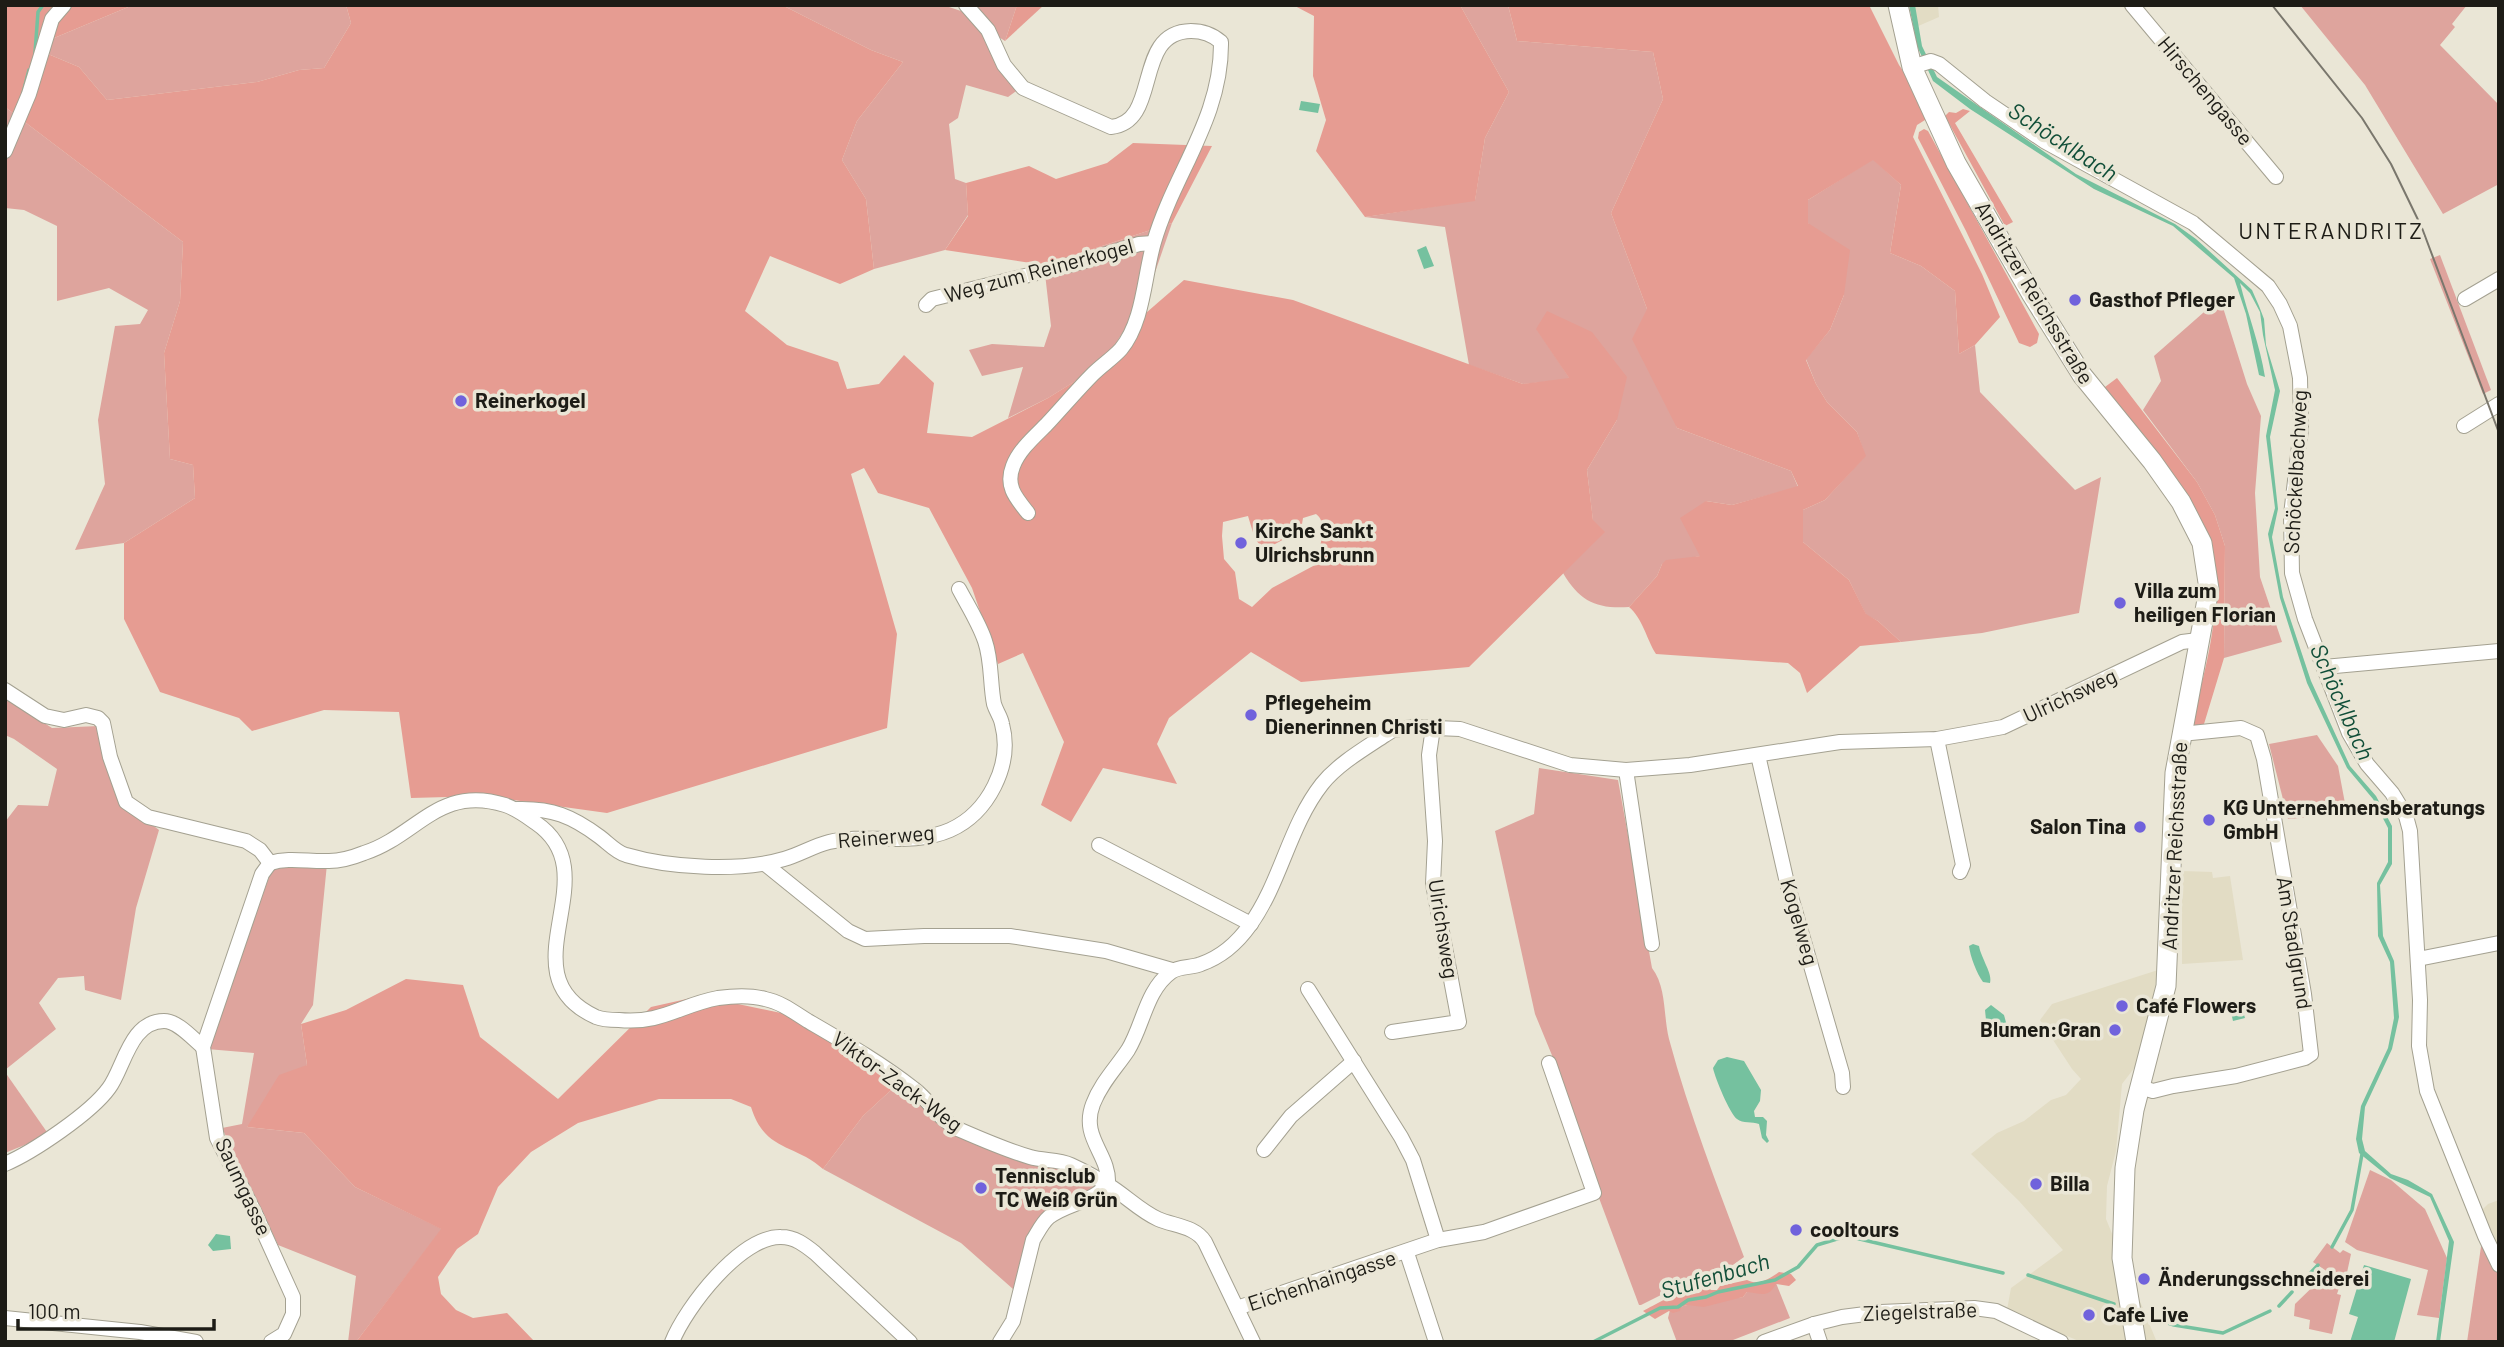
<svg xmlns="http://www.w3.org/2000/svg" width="2504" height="1347" font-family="Barlow,sans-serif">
	<rect width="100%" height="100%" fill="#eae6d6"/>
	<!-- built -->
	<g fill="#e2dcc4">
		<path d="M1912,5H1938L1939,17L1916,27Z"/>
		<path d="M2182,871L2212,872L2213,878L2230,876L2243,960L2182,964Z"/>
		<path d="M2158,970L2149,1018L2135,1067L2122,1084L2116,1151L2107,1186L2106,1219L2156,1340L2161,1342H2081L2007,1310L2011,1288L2063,1250L2019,1201L1971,1154L1997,1133L2024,1121L2051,1100L2066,1095L2081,1079L2072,1069L2040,1020L2052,1004Z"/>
		<path d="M2499,1200V1252L2483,1215V1209L2488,1204Z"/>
	</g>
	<!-- green -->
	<g fill="#dea49d">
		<path d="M133,5H346L351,23L324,68L299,70L257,82L107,100L79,67L48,54L47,41Z"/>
		<path d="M782,5H943L961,11L984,28L966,5H1017L1005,41L989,31L1019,89L1008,97L966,85L958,118L949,124L955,179L966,183L968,215L945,250L874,269L866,199L842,160L857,121L903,62L871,50Z"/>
		<path d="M1460,5H1508L1517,41L1653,52L1663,99L1611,213L1647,309L1677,428L1791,471L1798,487L1732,505L1706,501L1700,556L1662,564L1657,576L1629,607C1597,609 1580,602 1563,573L1604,532L1593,521L1587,470L1617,420L1537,329L1570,379L1523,384L1469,365L1445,227L1365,217L1475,200L1485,138L1509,92Z"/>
		<path d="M2300,5H2467L2452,24L2455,27L2440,45L2499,105V184L2443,214L2365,85Z"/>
		<path d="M5,107L183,242L180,301L164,353L170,459L193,465L195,498L124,543L75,550L105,484L98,420L115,326L140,324L148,310L109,288L57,301V226L24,210L5,208Z"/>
		<path d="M1873,159L1901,185L1890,253L1921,266L1955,291L1959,354L1975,345L1980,392L2075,490L2101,477L2079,613L1982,633L1901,642L1878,621L1866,615L1849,580L1803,542V510L1825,500L1865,456L1857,432L1827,402L1816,384L1806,359L1830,330L1844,295L1808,223V200Z"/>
		<path d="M1172,223L1139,319L1123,332L1103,364L1048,398L1008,418L1023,367L982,376L969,350L992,344L1044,347L1051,326L1044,265Z"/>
		<path d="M2440,255L2491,390L2483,394L2430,259Z"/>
		<path d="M2220,298L2247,384L2261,416L2255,493L2260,577L2282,642L2224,658L2225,546L2215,515L2197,482L2143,410L2161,381L2154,356Z"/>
		<path d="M5,698L52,728L99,726L121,801L159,830L136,908L121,1000L85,990L84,976L58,978L39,1003L56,1029L5,1070V822L18,805L48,806L57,769L14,739L5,735Z"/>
		<path d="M2317,735L2338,766L2347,814L2288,819L2269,744Z"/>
		<path d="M1539,768L1618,780L1652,968C1667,988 1663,1015 1669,1039C1689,1113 1717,1185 1744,1257L1716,1277L1679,1286L1641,1305H1639L1599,1198L1556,1065L1535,1014L1495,831L1534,814Z"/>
		<path d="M327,864L313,1005L301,1024L307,1065L247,1127L304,1133L355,1187L442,1229L356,1342H348L356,1276L278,1245L222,1128L242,1124L254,1053L207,1049L272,869Z"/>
		<path d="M5,1072L49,1135L5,1153Z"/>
		<path d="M902,1080L935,1113L1108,1184L1046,1220L1022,1287L1013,1289L961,1243L823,1169L863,1116Z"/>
		<path d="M2370,1170L2391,1180L2425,1209L2447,1258L2439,1318L2417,1315L2428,1270L2357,1250L2345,1242Z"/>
		<path d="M2482,1240L2499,1277V1342H2467Z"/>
		<path d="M2327,1243L2340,1253L2343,1250L2351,1254L2345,1282H2341L2337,1294L2341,1295L2332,1334L2309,1329L2310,1320L2294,1316L2295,1304L2328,1272L2313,1262Z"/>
		<path d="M1776,1283L1790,1318L1733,1340V1342H1677L1668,1318L1670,1310L1687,1305L1743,1297L1747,1292Z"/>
	</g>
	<!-- forest -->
	<g fill="#e69c92" fill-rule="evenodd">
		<path d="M5,5H133L47,41L48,54L79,67L107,100L257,82L299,70L324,68L351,23L346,5H782L871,50L903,62L857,121L842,160L866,199L874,269L840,284L770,256L745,311L787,345L838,362L847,389L879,384L904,355L934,383L927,433L972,437L1048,398L1130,347L1139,319L1184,280L1293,300L1523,384L1569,378L1536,329L1547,311L1592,332L1627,377L1617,420L1587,470L1593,520L1605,532L1469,667L1301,682L1251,652L1169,718L1157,744L1177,784L1103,768L1071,822L1041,805L1064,742L1023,653L998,664L972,588L929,508L878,493L864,468L851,474L897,634L887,728L607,813L484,796L411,798L399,712L324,710L252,731L239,718L160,692L124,619V543L195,498L193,465L170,459L164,353L180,301L183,242L5,107ZM1316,514C1330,524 1318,550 1315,565L1272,588L1252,607L1239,599L1235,572L1224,559L1222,536L1223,522L1248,516L1255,539L1264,550L1301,530L1303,518Z"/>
		<path d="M1017,5H1044L1005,41Z"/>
		<path d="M1293,5H1460L1509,92L1485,138L1475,201L1365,217L1316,151L1326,120L1313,76L1314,16Z"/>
		<path d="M1508,5H1869L1899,65L1933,115L1917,125L1913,137L1982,274L2000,317L1975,345L1959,354L1955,291L1921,266L1890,253L1901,185L1873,160L1808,200V223L1850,250L1844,295L1830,330L1806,360L1816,384L1827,402L1857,432L1866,456L1825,500L1803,510V542L1849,580L1866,614L1878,621L1901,642L1860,646L1807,693L1800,673L1788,663L1656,654C1646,638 1643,619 1629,607L1657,576L1662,564L1666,560L1700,556L1680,518L1706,501L1732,505L1798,486L1791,471L1677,428L1632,339L1647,309L1611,213L1663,99L1653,52L1517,41Z"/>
		<path d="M1963,109L1970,111L1955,123L2013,222L2005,226L1945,116L1949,112L1956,113Z"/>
		<path d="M1924,129L1928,131L2039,334L2037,343L2030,347L2019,343L1966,231L1918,138L1919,132Z"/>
		<path d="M1133,143L1212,146L1172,223L1044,265L945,250L968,216L966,183L1029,166L1056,179L1107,163Z"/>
		<path d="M2117,378L2197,482L2215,515L2225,546L2224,658L2204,724L2191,726C2204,674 2220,622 2214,568L2101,390Z"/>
		<path d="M406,979L463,985L480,1037L558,1099L651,1007L700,996L824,1022L902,1080L863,1116L823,1169C794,1143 765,1152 751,1107L731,1099H659L578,1123L531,1152L498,1187L478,1234L457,1249L438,1277L441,1294L456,1310L473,1318L507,1313L535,1342H356L441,1229L355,1187L304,1133L247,1127L279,1075L307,1065L301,1024L346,1010Z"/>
		<path d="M1779,1272L1791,1274L1796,1280L1789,1286L1776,1284C1768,1299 1760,1293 1747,1292L1743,1297L1704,1307L1687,1305L1681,1307L1680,1311L1673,1313L1669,1311L1655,1319L1643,1311C1655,1305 1673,1293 1687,1293C1691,1293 1695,1294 1699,1293L1701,1289L1708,1287L1711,1290H1717L1720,1286L1747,1280C1759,1286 1769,1279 1779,1272Z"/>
	</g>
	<!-- water -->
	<g fill="#75c19f">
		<path d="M1909,5H1915L1922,46L1937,77L2076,174L2175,224L2196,239L2252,290L2259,306L2264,319L2266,345L2280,391L2270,437L2278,509L2272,537L2283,597L2311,681L2350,766L2376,796L2392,826V864L2380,885L2383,936L2394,961L2399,1017L2392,1049L2365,1107L2362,1139L2365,1151L2391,1174L2408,1180L2432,1194L2454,1242L2440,1342H2436L2449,1241L2430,1197L2390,1178L2359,1153L2356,1139L2361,1106L2388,1048L2394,1018L2390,962L2378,936L2377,883L2388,862V828L2373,799L2347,768L2307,683L2280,598L2268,534L2275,508L2266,436L2275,390L2263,335L2260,312L2250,293L2240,283C2248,315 2260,345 2265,377L2259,375L2246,314L2234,278L2173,226L2094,189L1970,109L1933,81L1917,46Z"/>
		<path d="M1301,101L1320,104L1318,113L1299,110Z"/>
		<path d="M1426,246L1434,266L1424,269L1417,250Z"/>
		<path d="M1973,944L1979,946C1981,958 1993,974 1990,983L1983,982C1977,974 1970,956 1969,946Z"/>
		<path d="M2240,1001L2245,1018L2233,1021L2229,1004Z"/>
		<path d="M1991,1005L2004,1015L2007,1026L1996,1029L1986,1020L1985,1010Z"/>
		<path d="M1727,1057L1744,1061L1761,1090L1760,1101L1754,1111L1755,1117H1763L1767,1121L1766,1135L1769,1141L1767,1143L1762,1138L1759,1124C1752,1121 1743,1124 1737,1119C1730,1114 1715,1078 1713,1068L1718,1060Z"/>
		<path d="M216,1234L230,1236L231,1249L213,1251L208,1245Z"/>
		<path d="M2364,1265L2411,1279L2394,1342H2350L2358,1317L2349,1314Z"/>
	</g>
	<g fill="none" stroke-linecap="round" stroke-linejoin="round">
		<!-- stream -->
		<g stroke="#75c19f" stroke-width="3.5">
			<path d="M35,53L38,12L43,5"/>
			<path d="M23,93L29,70"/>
			<path d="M2332,1247L2352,1210L2362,1154"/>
			<path d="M2028,1275L2114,1304"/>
			<path d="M2298,1286L2318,1265"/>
			<path d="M2279,1306L2292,1292"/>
			<path d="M2146,1316L2174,1325L2223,1333L2270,1311"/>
			<path d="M1593,1342L1660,1308L1678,1307L1688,1300L1706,1297L1718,1292L1775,1280L1798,1267L1817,1245L1847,1236L2003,1273"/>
		</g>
		<!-- minor casing -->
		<g stroke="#a4a191" stroke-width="16">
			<g id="minor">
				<path d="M966,5L988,30L1004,65L1023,88L1111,127C1162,122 1132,32 1191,31C1202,31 1213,35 1221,42C1222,118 1174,173 1154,242C1144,276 1144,321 1121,349C1113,358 1102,365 1093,374C1077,390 1062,408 1046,425C1034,437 1019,450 1013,466C1005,486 1016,498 1028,513"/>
				<path d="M2132,5L2276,177"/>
				<path d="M1912,67L1931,61L1939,64L1985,101L2044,141L2193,223L2268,286L2280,304L2290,326L2300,378L2301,429L2291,515L2292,573L2305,619L2349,733L2367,764L2392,793L2406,816L2410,831L2420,1000L2419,1046L2427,1091L2485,1236L2499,1265"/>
				<path d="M5,151L29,94L52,19L64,5"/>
				<path d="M2465,299L2499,279"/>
				<path d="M926,305L932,299L1081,262L1139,244L1153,243"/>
				<path d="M2464,426L2499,404"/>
				<path d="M2324,667L2499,651"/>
				<path d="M5,690L45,716L64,720L86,715L98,718L103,723L110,757L126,802L148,817L246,841L260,850L270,863"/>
				<path d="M1937,739L1963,865L1960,872"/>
				<path d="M1758,755L1787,883L1842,1073L1843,1087"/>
				<path d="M1626,770L1652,944"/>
				<path d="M517,809C552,808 572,816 600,837C608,843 617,853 626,855C670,868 740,872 784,859C799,855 813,846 829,842C868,833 911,847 950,830C988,813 1013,765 1002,724C1001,717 996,711 994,704C990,684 992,661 985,641C979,623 968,606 959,589"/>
				<path d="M1099,845L1251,924"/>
				<path d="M270,863C289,857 309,862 329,861C341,861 354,857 364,853C417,836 439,784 505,805C517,809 526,816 536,823C612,875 502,974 596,1017C603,1020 612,1020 619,1020C662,1024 680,1005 718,998C732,996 751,995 765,999C781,1002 795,1013 808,1021C844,1042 881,1063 914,1089C930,1101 938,1119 958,1129C981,1139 1006,1150 1030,1157C1044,1161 1058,1159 1071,1165C1084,1171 1097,1178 1108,1185C1125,1195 1140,1211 1158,1219C1174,1226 1195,1226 1205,1242L1253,1342"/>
				<path d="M270,863L262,874L203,1047L217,1138L255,1213L293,1297V1314L284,1334L271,1342"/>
				<path d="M765,864L848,931L865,939L924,936H1010L1106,951L1172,970"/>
				<path d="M2418,959L2499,943"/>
				<path d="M1308,989L1401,1137L1413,1160L1438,1240"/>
				<path d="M1392,1032L1459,1022L1433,884L1435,841L1429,755L1433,728"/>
				<path d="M2140,1087L2153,1091L2173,1086L2236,1076L2305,1058L2311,1054L2304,994L2264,759L2257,735L2241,728L2181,734"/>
				<path d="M1264,1150L1291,1116L1354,1061"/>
				<path d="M5,1164C33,1152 91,1113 109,1088C124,1068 130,1021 164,1021C178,1021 193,1039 203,1047"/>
				<path d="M1407,1253L1436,1342"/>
				<path d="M1237,1308L1438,1240L1484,1232L1594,1193L1549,1063"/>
				<path d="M5,1318L140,1332L196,1342"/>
				<path d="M1814,1324L1820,1342"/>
				<path d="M672,1342C686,1307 741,1236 781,1237C795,1237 805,1245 815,1253L910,1342"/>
				<path d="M1000,1342L1013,1321L1033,1240C1038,1232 1042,1223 1049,1217C1067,1203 1092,1203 1108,1184C1110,1154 1080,1138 1093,1104C1101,1083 1116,1068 1128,1050C1143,1026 1146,990 1171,972C1179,966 1192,968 1201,964C1221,957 1238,942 1250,925C1281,882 1289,826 1322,784C1338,764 1364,749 1385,735L1393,730L1413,727L1460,729L1570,765L1626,770L1690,765L1840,742L1937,739L2003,727L2182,642L2198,640"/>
				<path d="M1764,1342L1814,1324L1842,1317L1881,1312L1974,1308L1996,1311L2061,1342"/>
			</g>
		</g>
		<!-- major casing -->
		<g stroke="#a4a191" stroke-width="21">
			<path id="major" d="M1898,5L1912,67L1956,163L2032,295L2082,375L2152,461L2181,502L2202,543L2209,589L2175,773L2166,986L2134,1110L2125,1168L2122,1258L2136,1342"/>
		</g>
		<!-- minor -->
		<use href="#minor" stroke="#fff" stroke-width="14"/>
		<!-- major -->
		<use href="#major" stroke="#fff" stroke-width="19"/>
		<!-- tram -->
		<path stroke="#7a776d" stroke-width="2" d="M2272,5L2362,118L2391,164L2422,228L2499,433"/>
	</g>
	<!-- markers -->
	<g fill="#7062dc" stroke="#eae6d6" stroke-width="2.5">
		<circle cx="2075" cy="300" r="7"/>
		<circle cx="461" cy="401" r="7"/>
		<circle cx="1241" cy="543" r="7"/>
		<circle cx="2120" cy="603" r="7"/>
		<circle cx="1251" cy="715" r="7"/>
		<circle cx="2209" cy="820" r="7"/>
		<circle cx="2140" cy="827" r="7"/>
		<circle cx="2122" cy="1006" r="7"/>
		<circle cx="2115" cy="1030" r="7"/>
		<circle cx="2036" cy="1184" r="7"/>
		<circle cx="981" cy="1188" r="7"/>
		<circle cx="1796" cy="1230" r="7"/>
		<circle cx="2144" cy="1279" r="7"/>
		<circle cx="2089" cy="1315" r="7"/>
	</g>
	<g text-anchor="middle" stroke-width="7" stroke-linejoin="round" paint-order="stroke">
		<!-- street labels -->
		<g font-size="21" fill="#1d1c16" stroke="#eae6d6">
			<text transform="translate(2205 91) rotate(50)" y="7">Hirschengasse</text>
			<text transform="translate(1039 271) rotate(-15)" y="7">Weg zum Reinerkogel</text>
			<text transform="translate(2034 293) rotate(59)" y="7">Andritzer Reichsstraße</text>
			<text transform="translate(2296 472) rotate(-87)" y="7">Schöckelbachweg</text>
			<text transform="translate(2070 696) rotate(-25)" y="7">Ulrichsweg</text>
			<text transform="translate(886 837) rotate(-5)" y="7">Reinerweg</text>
			<text transform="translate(2175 846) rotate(-87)" y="7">Andritzer Reichsstraße</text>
			<text transform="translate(1799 922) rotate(74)" y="7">Kogelweg</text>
			<text transform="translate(1443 929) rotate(81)" y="7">Ulrichsweg</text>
			<text transform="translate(2294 943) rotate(81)" y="7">Am Stadlgrund</text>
			<text transform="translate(897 1082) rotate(36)" y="7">Viktor-Zack-Weg</text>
			<text transform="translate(243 1187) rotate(65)" y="7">Saumgasse</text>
			<text transform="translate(1322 1281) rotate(-18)" y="7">Eichenhaingasse</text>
			<text transform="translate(1920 1312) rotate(-2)" y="7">Ziegelstraße</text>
		</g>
		<!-- poi labels -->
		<g font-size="21" font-weight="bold" fill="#1d1c16" stroke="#eae6d6" text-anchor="start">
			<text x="2089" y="307">Gasthof Pfleger</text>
			<text x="475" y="408">Reinerkogel</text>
			<text x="1255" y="538">Kirche Sankt<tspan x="1255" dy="24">Ulrichsbrunn</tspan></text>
			<text x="2134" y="598">Villa zum<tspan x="2134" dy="24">heiligen Florian</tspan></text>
			<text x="1265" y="710">Pflegeheim<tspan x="1265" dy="24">Dienerinnen Christi</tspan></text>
			<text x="2223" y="815">KG Unternehmensberatungs<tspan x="2223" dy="24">GmbH</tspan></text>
			<text x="2126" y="834" text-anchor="end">Salon Tina</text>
			<text x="2136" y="1013">Café Flowers</text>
			<text x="2101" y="1037" text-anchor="end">Blumen:Gran</text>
			<text x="995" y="1183">Tennisclub<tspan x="995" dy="24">TC Weiß Grün</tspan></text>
			<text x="2050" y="1191">Billa</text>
			<text x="1810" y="1237">cooltours</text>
			<text x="2158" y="1286">Änderungsschneiderei</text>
			<text x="2103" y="1322">Cafe Live</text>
		</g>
		<!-- water labels -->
		<g font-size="23" font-style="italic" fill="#104e38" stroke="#eae6d6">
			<text transform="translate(2063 142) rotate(33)" y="8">Schöcklbach</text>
			<text transform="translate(2342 702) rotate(66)" y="8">Schöcklbach</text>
			<text transform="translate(1715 1276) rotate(-16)" y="8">Stufenbach</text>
		</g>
		<!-- neighbourhood labels -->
		<g font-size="23" letter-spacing="2" fill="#1d1c16" stroke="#eae6d6">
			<text x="2331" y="239">UNTERANDRITZ</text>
		</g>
	</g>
	<!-- border -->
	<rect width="2504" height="1347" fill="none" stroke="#1d1c16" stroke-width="14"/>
	<!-- scale -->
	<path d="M18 1319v10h196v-10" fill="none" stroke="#1d1c16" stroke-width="3.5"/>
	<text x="28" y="1319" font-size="21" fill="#1d1c16" stroke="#eae6d6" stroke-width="5" paint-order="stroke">100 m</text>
</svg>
